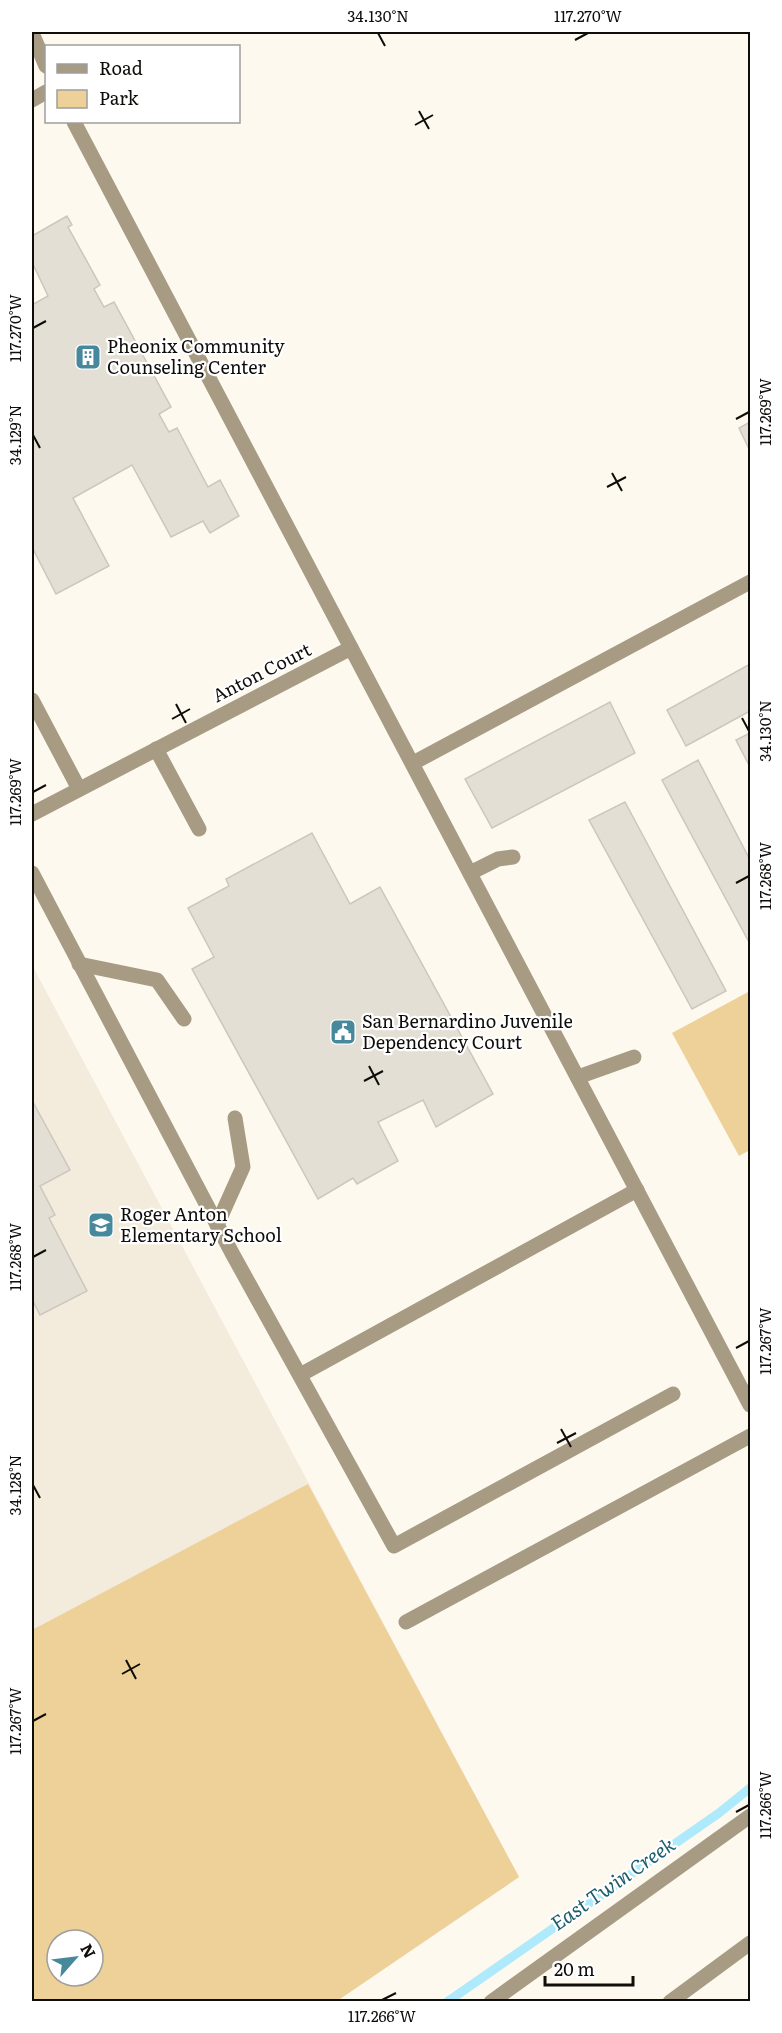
<svg xmlns="http://www.w3.org/2000/svg" width="782" height="2033" font-family="Literata,serif">
	<rect width="100%" height="100%" fill="#fef9ef"/>
	<!-- built -->
	<path fill="#f3ebdb" fill-rule="evenodd" d="M32,965L519,1877L337,2001H32ZM57,1940H93V1976H57Z"/>
	<!-- green -->
	<g fill="#edd198" fill-rule="evenodd">
		<path d="M750,991V1150L739,1156L672,1033Z"/>
		<path d="M308,1484L519,1877L337,2001H32V1630ZM57,1940H93V1976H57Z"/>
	</g>
	<g fill="none" stroke-linecap="round" stroke-linejoin="round">
		<!-- stream -->
		<path stroke="#aeeafb" stroke-width="9" d="M447,2002L719,1813L750,1788"/>
	</g>
	<!-- building -->
	<g fill="#e4dfd5" stroke="#ccc7be" stroke-width="1.5">
		<path d="M67,216L72,225L68,227L100,285L94,289L104,307L114,302L171,407L159,414L169,432L177,428L208,487L220,480L239,516L210,533L203,521L171,537L132,465L73,498L109,566L56,594L32,547V305L48,296L32,262V236Z"/>
		<path d="M750,422V451L739,428Z"/>
		<path d="M750,664V711L686,746L667,710Z"/>
		<path d="M610,702L635,753L492,828L465,779Z"/>
		<path d="M750,733V767L736,740Z"/>
		<path d="M698,760L750,860V944L662,780Z"/>
		<path d="M625,802L726,991L692,1009L589,820Z"/>
		<path d="M312,833L350,904L380,887L493,1094L436,1127L423,1100L378,1122L398,1161L357,1184L353,1178L318,1199L192,969L214,957L188,908L229,886L226,879Z"/>
		<path d="M34,1104L70,1170L40,1186L55,1215L49,1218L87,1291L40,1315L32,1299V1105Z"/>
	</g>
	<g fill="none" stroke-linecap="round" stroke-linejoin="round">
		<!-- minor -->
		<g stroke="#a79b83" stroke-width="15">
			<path d="M32,33L46,66"/>
			<path d="M32,100L46,92"/>
			<path d="M74,122L750,1405"/>
			<path d="M32,700L79,789"/>
			<path d="M156,749L199,829"/>
			<path d="M413,763L750,582"/>
			<path d="M32,814L351,648"/>
			<path d="M32,873L232,1253L394,1546L673,1394"/>
			<path d="M470,873L498,859L513,857"/>
			<path d="M79,964L157,980L184,1019"/>
			<path d="M578,1077L634,1057"/>
			<path d="M217,1225L243,1167L235,1118"/>
			<path d="M300,1375L637,1190"/>
			<path d="M406,1622L750,1436"/>
			<path d="M491,2002L750,1816"/>
			<path d="M670,2002L750,1943"/>
		</g>
	</g>
	<!-- ticks -->
	<path fill="none" stroke="#0f0d0a" stroke-width="2" d="M378,33L385,46M575,40L588,33M419,111L429,129M415,125L433,115M33,328L46,321M736,419L749,412M33,435L40,448M612,473L622,491M607,487L626,477M176,704L186,723M742,718L749,731M172,719L190,709M33,792L46,785M736,883L749,876M369,1066L379,1085M364,1081L383,1071M33,1257L46,1250M736,1348L749,1341M561,1429L571,1447M557,1443L576,1433M33,1485L40,1498M126,1660L136,1679M122,1674L140,1664M33,1721L46,1714M736,1812L749,1805M382,2000L396,1993"/>
	<!-- icons -->
	<defs>
		<g id="building-square" transform="scale(1.35)"><rect x="-9" y="-9" width="18" height="18" rx="4" fill="#47899b" stroke="#fff"/><path d="M-4-6H4V6H1V3H-1V6H-4ZM-2.5-4.3h1.7v1.8h-1.7ZM.8-4.3h1.7v1.8H.8ZM-2.5-1h1.7V.8h-1.7ZM.8-1h1.7V.8H.8Z" fill="#fff"/></g>
		<g id="civic-square" transform="scale(1.35)"><rect x="-9" y="-9" width="18" height="18" rx="4" fill="#47899b" stroke="#fff"/><path d="M-.6-6.5H3V-4.5H.6V-3L4-1V1h2V6H-6V1h2V-1L-.6-3ZM-1.2 2.5V6h2.4V2.5Z" fill="#fff"/></g>
		<g id="school-square" transform="scale(1.35)"><rect x="-9" y="-9" width="18" height="18" rx="4" fill="#47899b" stroke="#fff"/><path d="M0-5L7-2L0 1L-7-2ZM-4 1L0 2.5L4 1V4Q0 6-4 4Z" fill="#fff"/></g>
	</defs>
	<g fill-rule="evenodd">
		<use href="#building-square" x="88" y="357"/>
		<use href="#civic-square" x="343" y="1032"/>
		<use href="#school-square" x="101" y="1225"/>
	</g>
	<g text-anchor="middle" stroke-width="4.5" stroke-linejoin="round" paint-order="stroke">
		<!-- poi labels -->
		<g font-size="18" fill="#0f0d0a" stroke="#fff" text-anchor="start">
			<text x="107" y="353">Pheonix Community<tspan x="107" dy="21">Counseling Center</tspan></text>
			<text x="362" y="1028">San Bernardino Juvenile<tspan x="362" dy="21">Dependency Court</tspan></text>
			<text x="120" y="1221">Roger Anton<tspan x="120" dy="21">Elementary School</tspan></text>
		</g>
		<!-- street labels -->
		<g font-size="18" fill="#0f0d0a" stroke="#fff">
			<text transform="translate(262 673) rotate(-27)" y="6">Anton Court</text>
		</g>
		<!-- water labels -->
		<g font-size="20" font-style="italic" fill="#1e5d6c" stroke="#fff">
			<text transform="translate(613 1884) rotate(-35)" y="7">East Twin Creek</text>
		</g>
	</g>
	<!-- border -->
	<rect width="782" height="2033" fill="none" stroke="#ffffff" stroke-width="66"/>
	<!-- legend -->
	<rect x="45" y="45" width="195" height="78" fill="#ffffff" stroke="#9f9e9d" stroke-width="1.5"/>
	<rect x="57" y="64" width="30" height="9" fill="#a79b83" stroke="#9f9e9d" stroke-width="1.5"/>
	<text x="99" y="75" font-size="18" fill="#0f0d0a">Road</text>
	<rect x="57" y="90" width="30" height="18" fill="#edd198" stroke="#9f9e9d" stroke-width="1.5"/>
	<text x="99" y="105" font-size="18" fill="#0f0d0a">Park</text>
	<!-- north arrow -->
	<g transform="translate(75 1958) rotate(62)"><circle r="28" fill="#ffffff" stroke="#9f9e9d" stroke-width="1.5"/>
	<path d="M0-4.5L10 22L0 15L-10 22Z" fill="#47899b"/>
	<text y="-9" font-size="16" font-weight="bold" text-anchor="middle" fill="#0f0d0a">N</text>
	</g>
	<!-- scale -->
	<path d="M545 1976v9h88v-9" fill="none" stroke="#0f0d0a" stroke-width="3"/>
	<text x="554" y="1976" font-size="18" fill="#0f0d0a" stroke="#ffffff" stroke-width="4.5" paint-order="stroke">20 m</text>
	<rect x="33" y="33" width="716" height="1967" fill="none" stroke="#0f0d0a" stroke-width="2"/>
	<g font-size="15" text-anchor="middle" fill="#0f0d0a">
		<text x="378" y="22">34.130°N</text>
		<text x="588" y="22">117.270°W</text>
		<text transform="translate(16 328) rotate(-90)" y="5">117.270°W</text>
		<text transform="translate(766 412) rotate(-90)" y="5">117.269°W</text>
		<text transform="translate(16 435) rotate(-90)" y="5">34.129°N</text>
		<text transform="translate(766 731) rotate(-90)" y="5">34.130°N</text>
		<text transform="translate(16 792) rotate(-90)" y="5">117.269°W</text>
		<text transform="translate(766 876) rotate(-90)" y="5">117.268°W</text>
		<text transform="translate(16 1257) rotate(-90)" y="5">117.268°W</text>
		<text transform="translate(766 1341) rotate(-90)" y="5">117.267°W</text>
		<text transform="translate(16 1485) rotate(-90)" y="5">34.128°N</text>
		<text transform="translate(16 1721) rotate(-90)" y="5">117.267°W</text>
		<text transform="translate(766 1805) rotate(-90)" y="5">117.266°W</text>
		<text x="382" y="2022">117.266°W</text>
	</g>
</svg>
